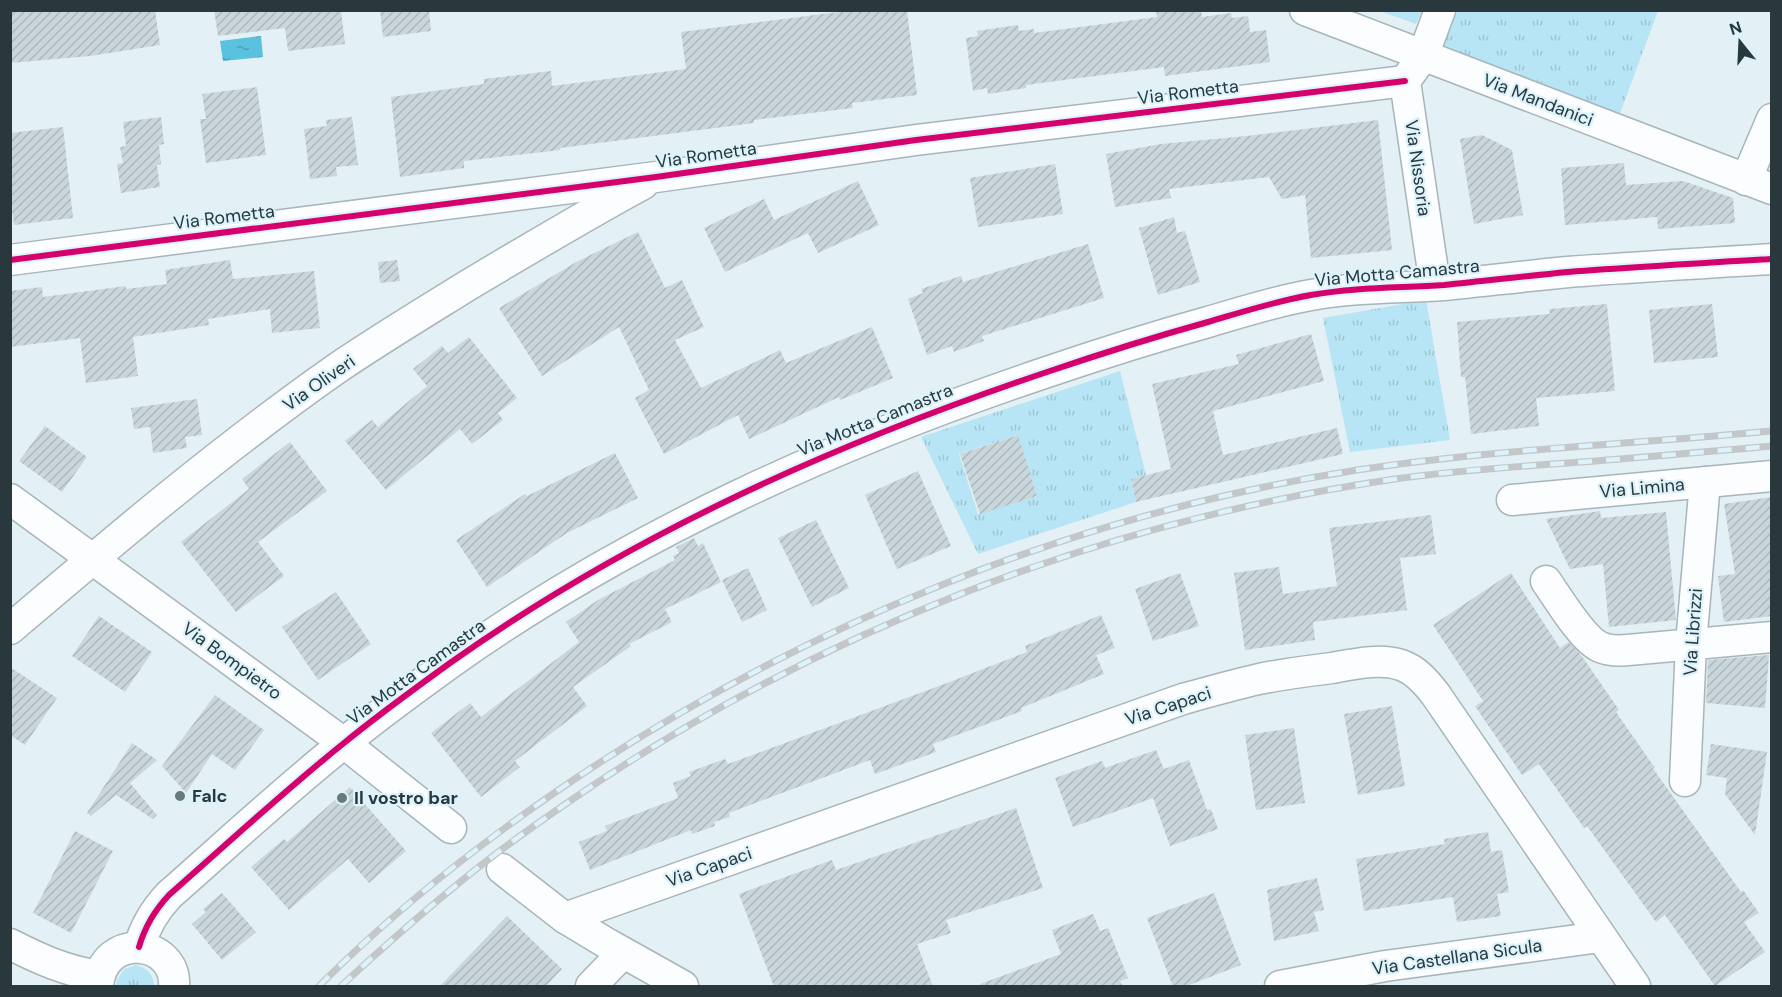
<svg xmlns="http://www.w3.org/2000/svg" width="1782" height="997" font-family="'DM Sans',sans-serif">
	<defs>
		<pattern id="grass-tufts" width="24" height="20" patternUnits="userSpaceOnUse" patternTransform="scale(1.5)"><rect width="24" height="20" fill="#b8e5f6"/><path d="M3 7l-1-3M5 7V3M7 7l1-3M15 17l-1-3M17 17v-4M19 17l1-3" fill="none" stroke="#9ec5d4"/></pattern>
		<pattern id="water-ripples" width="26" height="14" patternUnits="userSpaceOnUse" patternTransform="scale(1.5)"><rect width="26" height="14" fill="#5ac1de"/><path d="M2 4q2-2 4 0t4 0M15 11q2-2 4 0t4 0" fill="none" stroke="#4a9eb5"/></pattern>
		<pattern id="building-hatch" width="6" height="6" patternUnits="userSpaceOnUse" patternTransform="scale(1.5)"><rect width="6" height="6" fill="#c9d6db"/><path d="M-1 1l2-2M0 6l6-6M5 7l2-2" fill="none" stroke="#adb8bd"/></pattern>
	</defs>
	<rect width="100%" height="100%" fill="#e3f0f5"/>
	<!-- grass -->
	<g fill="url(#grass-tufts)" fill-rule="evenodd">
		<path d="M1457,11H1658L1619,116L1442,50Z"/>
		<path d="M1426,300L1450,440L1350,452L1323,318Z"/>
		<path d="M1120,371L1146,475L1131,479L1136,502L978,554L921,437ZM1017,435L1037,496L978,514L959,454Z"/>
		<path d="M136,965C147,968 154,975 154,986H116L117,980L124,969Z"/>
	</g>
	<!-- park -->
	<path fill="#b8e5f6" d="M1380,11H1422L1416,24Z"/>
	<!-- water -->
	<path fill="url(#water-ripples)" d="M261,36L263,57L223,61L220,41Z"/>
	<!-- building -->
	<g fill="url(#building-hatch)">
		<path d="M10,10H155L160,45L90,56L10,63Z"/>
		<path d="M214,10H341L345,44L288,51L285,28L218,36Z"/>
		<path d="M380,10H429L431,31L383,37Z"/>
		<path d="M854,10H907L917,95L852,103L853,108L754,120V123L560,148V150L464,161V168L400,177L391,97L484,84V79L551,71L552,86L686,69L681,32Z"/>
		<path d="M1156,10H1201L1202,17L1231,13L1232,18L1248,16L1250,32L1266,30L1270,62L1165,76L1164,67L1026,85V88L988,94L987,88L973,91L966,38L978,36L977,31L1018,25L1019,31L1034,29V33L1157,17Z"/>
		<path d="M257,87L266,155L206,163L200,119H206L202,94Z"/>
		<path d="M161,117L164,144L159,145L161,164L157,165L160,187L121,193L117,164L123,163L120,147L126,146L123,122Z"/>
		<path d="M352,117L358,165L336,167L337,176L310,179L304,129L327,126L326,120Z"/>
		<path d="M1378,120L1392,250L1311,258L1305,195L1282,199L1269,177L1169,189L1171,198L1115,207L1106,154L1161,144L1247,136Z"/>
		<path d="M63,127L73,218L14,225L10,194V133Z"/>
		<path d="M1482,135L1512,150L1523,215L1474,224L1460,139Z"/>
		<path d="M1624,163L1626,185L1683,181L1733,198L1735,223L1658,229L1657,217L1565,225L1561,168Z"/>
		<path d="M1055,164L1063,214L978,227L970,178Z"/>
		<path d="M858,181L879,225L818,253L808,233L725,272L704,228L764,199L774,220Z"/>
		<path d="M1174,217L1177,233L1185,231L1200,282L1158,295L1139,228Z"/>
		<path d="M638,232L665,288L682,280L704,327L675,340L701,388L780,350L786,363L872,327L893,378L840,400L839,397L749,439L738,415L664,454L635,398L649,390L619,327L542,376L499,308L578,261Z"/>
		<path d="M1088,244L1104,298L982,336L984,341L954,352L952,346L927,355L908,299L923,293L921,289L961,276L963,282Z"/>
		<path d="M230,260L233,279L314,271L320,328L272,333L270,309L208,319L209,325L133,337L138,376L86,383L80,338L10,347V291L42,287L43,297L126,286V289L167,284L165,270Z"/>
		<path d="M397,260L400,281L380,283L378,262Z"/>
		<path d="M1607,304L1615,391L1536,398L1539,426L1471,434L1465,377H1461L1457,322L1550,314L1549,309Z"/>
		<path d="M1712,304L1718,357L1654,363L1649,310Z"/>
		<path d="M1311,334L1324,381L1213,411L1223,455L1337,428L1343,454L1136,502L1131,479L1171,469L1152,384L1239,364L1236,355Z"/>
		<path d="M469,337L517,398L498,413L503,420L472,444L460,429L386,490L345,441L372,420L378,427L427,386L413,369L442,346L448,353Z"/>
		<path d="M197,399L202,435L185,437L187,448L153,453L150,427L134,429L131,408Z"/>
		<path d="M45,426L87,457L62,492L19,461Z"/>
		<path d="M1018,435L1037,496L980,514L960,454Z"/>
		<path d="M290,442L327,491L258,542L284,576L236,612L181,542L249,489L242,479Z"/>
		<path d="M615,453L638,498L567,533L487,587L456,540L525,494L527,496Z"/>
		<path d="M918,471L951,546L897,569L865,495Z"/>
		<path d="M1772,497V616L1724,622L1718,576L1735,574L1724,504Z"/>
		<path d="M1600,511L1601,518L1666,512L1676,620L1609,627L1603,564L1570,569L1546,519Z"/>
		<path d="M1431,515L1436,554L1400,558L1407,610L1313,622L1315,640L1245,650L1234,573L1279,567L1283,594L1337,586L1329,528Z"/>
		<path d="M816,520L849,588L812,607L778,538Z"/>
		<path d="M694,538L698,546L703,543L721,582L665,609L672,622L629,644L631,646L573,687L587,706L515,761L520,767L481,797L431,733L470,703L481,717L579,642L566,622L598,600L675,560L673,556L679,553L676,547Z"/>
		<path d="M748,568L767,610L742,622L722,580Z"/>
		<path d="M1180,573L1199,626L1153,641L1135,589Z"/>
		<path d="M1511,573L1560,648L1569,642L1581,655L1619,710L1616,712L1655,768L1652,767L1741,892L1743,890L1759,913L1744,922L1765,952L1715,986L1665,915L1656,922L1587,826L1584,828L1539,764L1522,775L1475,706L1483,701L1433,625Z"/>
		<path d="M336,592L371,644L318,680L282,627Z"/>
		<path d="M1101,615L1115,648L1096,655L1104,674L1021,708L1022,711L933,744L936,752L875,774L870,760L729,813L730,817L714,822L715,826L692,834L691,830L590,870L579,842L607,831L605,826L678,798L673,783L691,776L689,772L725,759L728,764L947,683L1027,652L1025,646Z"/>
		<path d="M99,616L152,652L125,692L72,656Z"/>
		<path d="M1769,655L1765,708L1706,703L1708,660Z"/>
		<path d="M10,667L57,698L25,745L10,735Z"/>
		<path d="M215,695L264,730L235,770L212,754L186,793L162,766Z"/>
		<path d="M1392,706L1405,786L1358,795L1344,714Z"/>
		<path d="M1294,728L1305,803L1256,810L1245,735Z"/>
		<path d="M132,743L157,760L130,783L157,815L153,819L116,795L91,816L87,813Z"/>
		<path d="M1711,744L1767,752L1755,835L1725,794L1727,778L1706,775Z"/>
		<path d="M1156,750L1164,769L1189,760L1207,810L1211,809L1218,829L1170,846L1153,798L1073,827L1055,778L1102,761L1105,768Z"/>
		<path d="M350,787L406,851L369,883L348,859L289,910L251,867L284,839L287,842Z"/>
		<path d="M1016,808L1043,888L946,920L951,933L917,944L933,987H774L739,894L832,860L836,870Z"/>
		<path d="M75,831L113,851L71,933L33,913Z"/>
		<path d="M1488,832L1491,852L1502,850L1509,892L1497,894L1501,916L1457,922L1453,897L1364,911L1356,859L1445,844L1444,839Z"/>
		<path d="M1317,878L1324,910L1314,912L1319,931L1274,941L1267,890Z"/>
		<path d="M222,893L256,932L222,960L192,924L206,912L203,909Z"/>
		<path d="M1214,893L1241,965L1184,987H1173L1147,918Z"/>
		<path d="M1093,914L1100,931L1108,928L1128,978L1120,981L1123,987H980V984L1061,954L1052,930Z"/>
		<path d="M507,916L562,969L545,987H439Z"/>
	</g>
	<g fill="none" stroke-linecap="round" stroke-linejoin="round">
		<!-- minor casing -->
		<g stroke="#a8b5ba" stroke-width="33">
			<g id="minor">
				<path d="M1305,10L1772,189"/>
				<path d="M1746,180L1772,119"/>
				<path d="M10,260L656,177L916,140L1405,81"/>
				<path d="M1435,285L1405,81L1423,56L1440,10"/>
				<path d="M10,499L344,743L451,828"/>
				<path d="M1512,500L1772,476"/>
				<path d="M1546,581C1558,598 1582,639 1600,647C1609,651 1619,651 1628,650L1772,637"/>
				<path d="M10,629C116,539 222,449 336,369C380,339 425,312 470,284C527,250 584,216 643,184"/>
				<path d="M1685,781L1691,644L1705,482"/>
				<path d="M502,869L565,918L608,944L683,986"/>
				<path d="M565,918L1183,699C1208,692 1233,685 1259,679C1283,674 1308,671 1332,668C1354,664 1380,658 1401,665C1416,670 1427,683 1436,695L1635,986"/>
				<path d="M10,944C39,959 66,971 99,976"/>
				<path d="M139,947C145,926 154,911 169,895C227,844 284,791 344,743C378,715 414,689 450,663C632,534 836,443 1047,372C1100,354 1154,337 1208,322C1242,312 1276,301 1311,295C1355,287 1400,288 1444,285C1485,281 1526,276 1568,272C1635,267 1704,263 1772,259"/>
				<path d="M98,986C103,930 177,940 174,986"/>
				<path d="M591,986L623,953"/>
				<path d="M1280,986L1385,966L1600,937"/>
			</g>
		</g>
		<!-- minor -->
		<use href="#minor" stroke="#fbfdfe" stroke-width="30"/>
		<!-- rail casing -->
		<g stroke="#c4c7c9" stroke-width="7">
			<g id="rail">
				<path d="M319,986C392,913 475,847 560,789C799,626 1071,515 1357,470C1494,449 1633,444 1772,431"/>
				<path d="M341,986C381,949 422,913 465,878C498,851 532,827 567,803C813,633 1099,522 1395,479C1452,471 1510,467 1568,463C1636,458 1704,452 1772,446"/>
			</g>
		</g>
		<!-- rail -->
		<use href="#rail" stroke="#dcf3fc" stroke-width="4.5" stroke-dasharray="14" stroke-linecap="butt"/>
		<!-- cycleway casing -->
		<g stroke="#dcf3fc" stroke-width="10">
			<g id="cycleway">
				<path d="M10,260L656,177L916,140L1405,81"/>
				<path d="M139,947C145,926 154,911 169,895C227,844 284,791 344,743C378,715 414,689 450,663C632,534 836,443 1047,372C1100,354 1154,337 1208,322C1242,312 1276,301 1311,295C1355,287 1400,288 1444,285C1485,281 1526,276 1568,272C1635,267 1704,263 1772,259"/>
			</g>
		</g>
		<!-- cycleway -->
		<use href="#cycleway" stroke="#d6006c" stroke-width="6"/>
	</g>
	<!-- markers -->
	<g fill="#69787d" stroke="#dcf3fc" stroke-width="2">
		<circle cx="180" cy="796" r="6"/>
		<circle cx="342" cy="798" r="6"/>
	</g>
	<g text-anchor="middle" stroke-width="4.5" stroke-linejoin="round" paint-order="stroke">
		<!-- street labels -->
		<g font-size="18" fill="#28383d" stroke="#dcf3fc">
			<text transform="translate(1188 92) rotate(-7)" y="6">Via Rometta</text>
			<text transform="translate(1538 100) rotate(21)" y="6">Via Mandanici</text>
			<text transform="translate(706 155) rotate(-8)" y="6">Via Rometta</text>
			<text transform="translate(1418 168) rotate(82)" y="6">Via Nissoria</text>
			<text transform="translate(224 217) rotate(-7)" y="6">Via Rometta</text>
			<text transform="translate(1397 273) rotate(-5)" y="6">Via Motta Camastra</text>
			<text transform="translate(319 383) rotate(-35)" y="6">Via Oliveri</text>
			<text transform="translate(875 420) rotate(-22)" y="6">Via Motta Camastra</text>
			<text transform="translate(1642 488) rotate(-5)" y="6">Via Limina</text>
			<text transform="translate(1693 632) rotate(-86)" y="6">Via Librizzi</text>
			<text transform="translate(232 661) rotate(36)" y="6">Via Bompietro</text>
			<text transform="translate(416 672) rotate(-36)" y="6">Via Motta Camastra</text>
			<text transform="translate(1168 706) rotate(-18)" y="6">Via Capaci</text>
			<text transform="translate(709 867) rotate(-19)" y="6">Via Capaci</text>
			<text transform="translate(1457 957) rotate(-8)" y="6">Via Castellana Sicula</text>
		</g>
		<!-- poi labels -->
		<g font-size="18" font-weight="bold" fill="#28383d" stroke="#dcf3fc" text-anchor="start">
			<text x="192" y="802">Falc</text>
			<text x="354" y="804">Il vostro bar</text>
		</g>
	</g>
	<!-- border -->
	<rect width="1782" height="997" fill="none" stroke="#28383d" stroke-width="24"/>
	<!-- north arrow -->
	<g transform="translate(1740 42) rotate(342)" stroke="#dcf3fc" stroke-width="4.5" paint-order="stroke">
	<path d="M0-4.5L10 22L0 15L-10 22Z" fill="#28383d"/>
	<text y="-9" font-size="16" font-weight="bold" text-anchor="middle" fill="#28383d">N</text>
	</g>
</svg>
